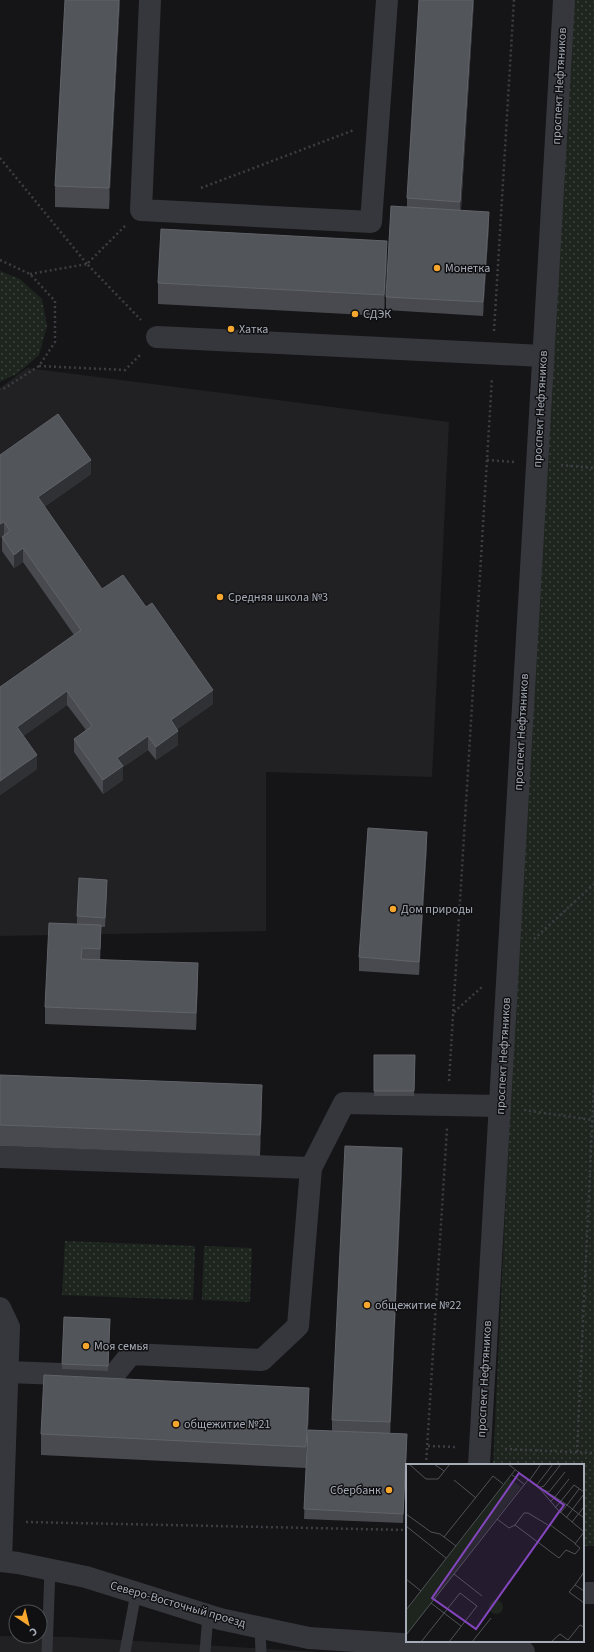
<svg xmlns="http://www.w3.org/2000/svg" width="594" height="1652" font-family="'Source Sans 3',sans-serif">
	<defs>
		<pattern id="park-dots" width="8" height="8" patternUnits="userSpaceOnUse"><rect width="8" height="8" fill="#1d251e"/><path d="M2 2h.1M6 6h.1" fill="none" stroke="#3b423d" stroke-width="1.8" stroke-linecap="round"/></pattern>
	</defs>
	<rect width="100%" height="100%" fill="#151517"/>
	<!-- built -->
	<g fill="#212124">
		<path d="M27,368L449,422L432,777L266,772V931L0,936V388Z"/>
		<path d="M0,1636L71,1637L319,1652H0Z"/>
	</g>
	<!-- park -->
	<g fill="url(#park-dots)">
		<path d="M563,0H594V1546H583V1465H493Z"/>
		<path d="M0,271L20,279L42,299L47,326L39,355L17,374L0,382Z"/>
		<path d="M65,1241L195,1246L193,1300L62,1295Z"/>
		<path d="M204,1246L252,1248L250,1302L202,1300Z"/>
	</g>
	<g fill="none" stroke-linecap="round" stroke-linejoin="round">
		<!-- path -->
		<g stroke="#3c3e43" stroke-width="2.5" stroke-dasharray="2 3" stroke-linecap="butt">
			<path d="M0,158L87,264"/>
			<path d="M201,188L354,130"/>
			<path d="M125,226L87,264L141,320"/>
			<path d="M0,260L30,274L55,301V342L39,366L5,388L0,389"/>
			<path d="M30,274L87,264"/>
			<path d="M494,331L514,0"/>
			<path d="M39,366L125,370L141,354"/>
			<path d="M487,460L514,462"/>
			<path d="M561,465L594,468"/>
			<path d="M534,939L594,884"/>
			<path d="M454,1012L482,987"/>
			<path d="M449,1081L492,378"/>
			<path d="M524,1110L592,1120"/>
			<path d="M428,1446L456,1447"/>
			<path d="M505,1449L594,1453"/>
			<path d="M577,1452L594,1085"/>
			<path d="M426,1465L447,1128"/>
			<path d="M26,1522L407,1530"/>
		</g>
		<!-- service -->
		<g stroke="#36373c" stroke-width="11">
			<path d="M260,1628L261,1652"/>
			<path d="M47,1652L50,1569"/>
			<path d="M125,1652L136,1593"/>
			<path d="M205,1652L208,1615"/>
		</g>
		<!-- minor -->
		<g stroke="#36373c" stroke-width="22">
			<path d="M150,0L141,210L371,222L387,0"/>
			<path d="M157,337L543,356"/>
			<path d="M0,1157L311,1168L344,1103L500,1106"/>
			<path d="M0,1308L9,1327L1,1561"/>
			<path d="M8,1372L113,1376L131,1354L262,1360L298,1326L311,1168"/>
			<path d="M479,1465L564,0"/>
			<path d="M583,1593H594"/>
		</g>
		<!-- tertiary -->
		<path stroke="#36373c" stroke-width="22" d="M0,1561L18,1563L86,1577L220,1619L309,1638L524,1652"/>
	</g>
	<!-- wall -->
	<g fill="#484a4f">
		<path d="M120,0L109,209L55,207V186Z"/>
		<path d="M474,0L461,210L489,225L483,316L386,310V297L407,206V198Z"/>
		<path d="M387,262L384,316L158,304V283Z"/>
		<path d="M0,455L91,474L44,507L102,589L213,704L177,729L178,745L156,760L148,750L123,767V780L103,794L74,752V739L86,730L67,705L23,736L37,769L0,795V687L74,635L23,562L14,568L2,551V537L4,535Z"/>
		<path d="M427,846L419,975L359,971V957Z"/>
		<path d="M107,890L105,927H101L100,959L198,980L196,1030L45,1024V1007L77,924V916Z"/>
		<path d="M374,1055H415L414,1096H374Z"/>
		<path d="M0,1075L262,1106L260,1156L0,1146Z"/>
		<path d="M402,1169L390,1433L407,1444L403,1523L304,1519L306,1468L41,1455V1434L309,1409L308,1430L332,1431V1420Z"/>
		<path d="M110,1319L108,1371L62,1369V1364Z"/>
	</g>
	<!-- shaded-wall -->
	<g fill="#2f3134">
		<path d="M119,0H120L109,209V188Z"/>
		<path d="M473,0H474L460,222V202Z"/>
		<path d="M489,212V225L483,316V302Z"/>
		<path d="M387,241V262L384,316V295Z"/>
		<path d="M91,460V474L38,511V497Z"/>
		<path d="M4,522V535L0,538V524Z"/>
		<path d="M23,548V562L14,568V555Z"/>
		<path d="M213,690V704L171,734V720Z"/>
		<path d="M67,691V705L17,741V727Z"/>
		<path d="M178,731V745L156,760V747Z"/>
		<path d="M148,736V750L123,767V780L103,794V780L117,758Z"/>
		<path d="M37,755V769L0,795V781Z"/>
		<path d="M427,832V846L419,975V962Z"/>
		<path d="M107,880V890L105,927V918Z"/>
		<path d="M101,925V942L100,966V949Z"/>
		<path d="M198,963V980L196,1030V1013Z"/>
		<path d="M262,1085V1106L260,1156V1135Z"/>
		<path d="M402,1148V1169L390,1443V1422Z"/>
		<path d="M309,1388V1409L306,1468V1447Z"/>
		<path d="M407,1434V1444L403,1523V1514Z"/>
	</g>
	<!-- building -->
	<g fill="#52555a" stroke="#606369">
		<path d="M65,0H119L109,188L55,186Z"/>
		<path d="M419,0H473L460,202L407,198Z"/>
		<path d="M391,206L489,212L483,302L386,297Z"/>
		<path d="M161,229L387,241L384,295L158,283Z"/>
		<path d="M58,414L91,460L38,497L102,589L123,575L146,607L152,603L213,690L171,720L178,731L156,747L148,736L117,758L123,766L103,780L74,739L92,726L67,691L17,727L37,755L0,781V687L81,630L23,548L14,555L2,537L10,531L4,522L0,524V455Z"/>
		<path d="M368,828L427,832L419,962L359,957Z"/>
		<path d="M79,878L107,880L105,918L77,916Z"/>
		<path d="M49,923L101,925L100,949L82,948L81,959L198,963L196,1013L45,1007Z"/>
		<path d="M374,1055H415L414,1091H374Z"/>
		<path d="M0,1075L262,1085L260,1135L0,1125Z"/>
		<path d="M345,1146L402,1148L390,1422L332,1420Z"/>
		<path d="M64,1317L110,1319L108,1366L62,1364Z"/>
		<path d="M44,1375L309,1388L306,1447L41,1434Z"/>
		<path d="M308,1430L407,1434L403,1514L304,1509Z"/>
	</g>
	<!-- markers -->
	<g fill="#f7a72d" stroke="#101012" stroke-width="1.5">
		<circle cx="437" cy="268" r="4"/>
		<circle cx="355" cy="314" r="4"/>
		<circle cx="231" cy="329" r="4"/>
		<circle cx="220" cy="597" r="4"/>
		<circle cx="393" cy="909" r="4"/>
		<circle cx="367" cy="1305" r="4"/>
		<circle cx="86" cy="1346" r="4"/>
		<circle cx="176" cy="1424" r="4"/>
		<circle cx="389" cy="1490" r="4"/>
	</g>
	<g text-anchor="middle" stroke-width="3" stroke-linejoin="round" paint-order="stroke">
		<!-- street labels -->
		<g font-size="12" fill="#a7adb8" stroke="#101012">
			<text transform="translate(559 86) rotate(-87)" y="4">проспект Нефтяников</text>
			<text transform="translate(540 409) rotate(-87)" y="4">проспект Нефтяников</text>
			<text transform="translate(521 732) rotate(-87)" y="4">проспект Нефтяников</text>
			<text transform="translate(503 1056) rotate(-87)" y="4">проспект Нефтяников</text>
			<text transform="translate(484 1379) rotate(-87)" y="4">проспект Нефтяников</text>
			<text transform="translate(178 1604) rotate(16)" y="4">Северо-Восточный проезд</text>
		</g>
		<!-- poi labels -->
		<g font-size="12" fill="#a7adb8" stroke="#101012" text-anchor="start">
			<text x="445" y="272">Монетка</text>
			<text x="363" y="318">СДЭК</text>
			<text x="239" y="333">Хатка</text>
			<text x="228" y="601">Средняя школа №3</text>
			<text x="401" y="913">Дом природы</text>
			<text x="375" y="1309">общежитие №22</text>
			<text x="94" y="1350">Моя семья</text>
			<text x="184" y="1428">общежитие №21</text>
			<text x="381" y="1494" text-anchor="end">Сбербанк</text>
		</g>
	</g>
	<!-- overview -->
	<g transform="translate(406 1464)">
		<rect width="178" height="178" fill="#151517"/>
		<path d="M103,14L115,23L0,172V146ZM83 143a7 7 0 1 1 14 0a7 7 0 1 1-14 0Z" fill="#1d251e"/>
		<path fill="none" stroke="#4f5257" stroke-width="1" d="M3,0L20,15H32L44,0M28,0L38,7M102,0L134,25L152,46L178,68M105,10L119,21M48,16L70,34M123,17L135,0M130,22L147,0M132,24L138,22L155,0M173,25L161,41L178,54M138,26L143,28L159,8M142,29L149,33L144,38M149,44L155,37L149,33L163,15M154,49L161,41L155,37L168,21L178,28M0,50L25,68L34,70L50,82M160,54L178,30M91,55L103,64L109,61L153,94L160,86L169,90L174,84L169,80L178,68M166,58L178,43M143,60L170,80M109,61L118,49H122L142,61M0,62L40,94M38,73L87,12L97,20M132,78L153,47M178,108L169,121L178,127M48,110L76,132M0,115L15,127M169,121L163,128L178,139M25,139L55,162M0,146L109,6M0,171L122,16M15,178L54,129L71,142L43,178M66,178L85,154M145,178L154,170L162,176L174,161L178,163"/>
		<path fill="#8446be" fill-opacity="0.15" stroke="#8446be" stroke-width="2" d="M113,9L158,41L70,165L26,134Z"/>
		<rect width="178" height="178" fill="none" stroke="#a7adb8" stroke-width="2"/>
	</g>
	<!-- north arrow -->
	<g transform="translate(28 1624) rotate(145)"><circle r="19" fill="#101012" stroke="#4c4f54"/>
	<path d="M0-3L7 15L0 10L-7 15Z" fill="#f7a72d"/>
	<text y="-6" font-size="11" font-weight="bold" text-anchor="middle" fill="#a7adb8">С</text>
	</g>
</svg>
